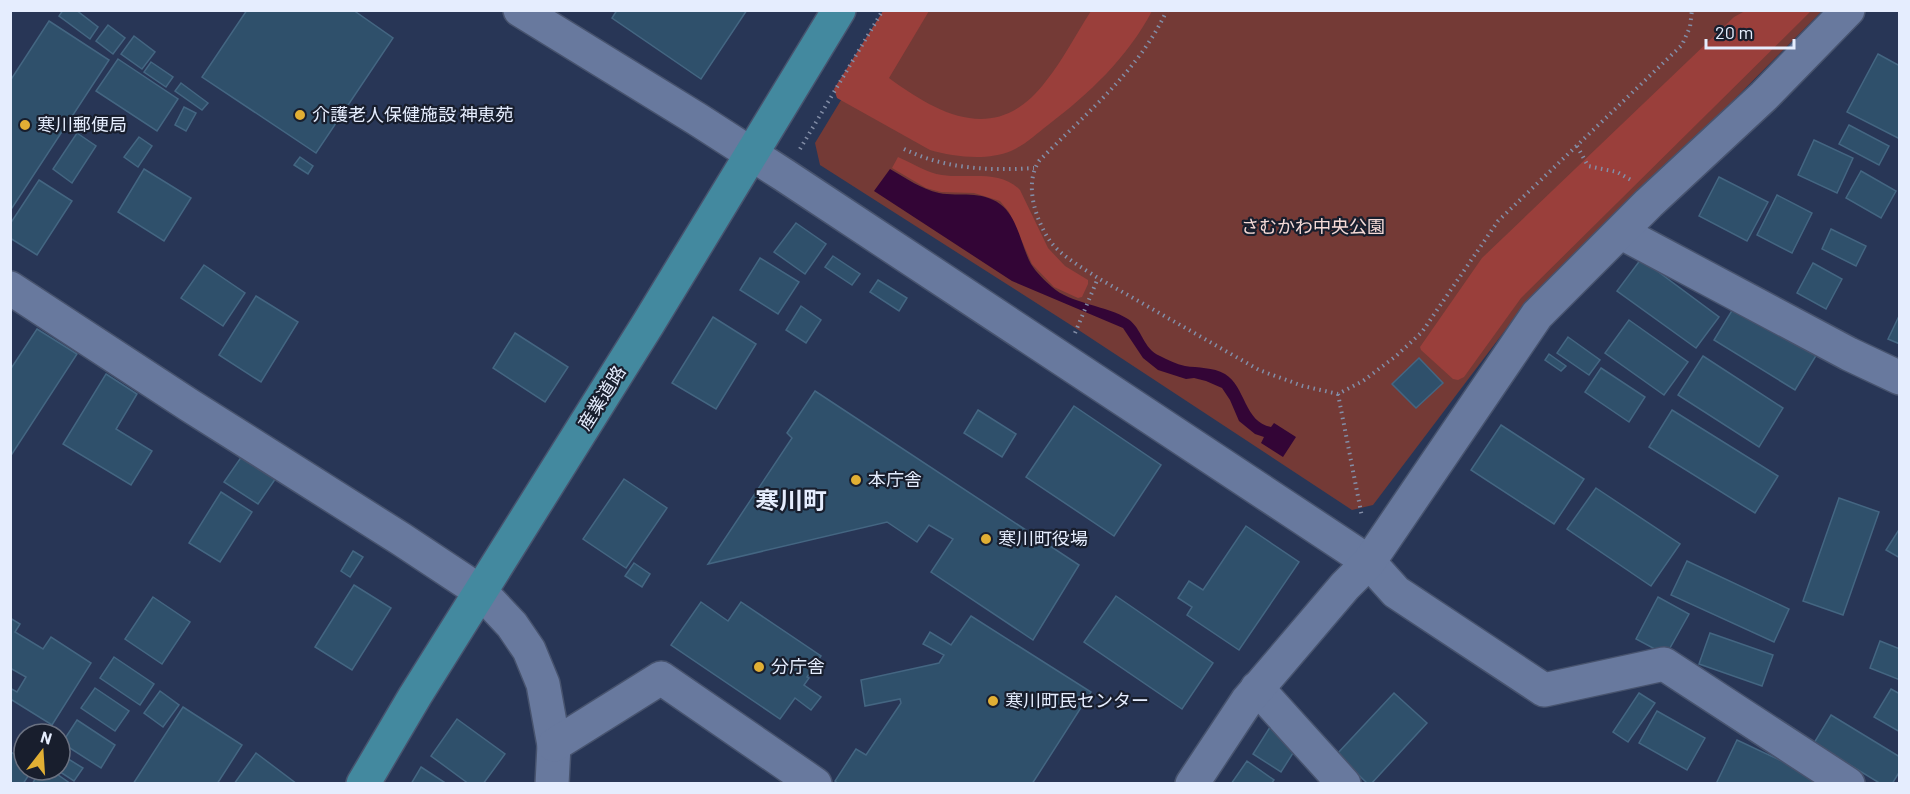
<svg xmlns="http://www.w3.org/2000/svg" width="1910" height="794" font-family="Barlow,'Noto Sans JP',sans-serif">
	<rect width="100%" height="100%" fill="#283656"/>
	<!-- green -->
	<path fill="#743a36" d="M895,11H1822L1576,259L1522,308L1373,505L1352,510L1077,329L820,165L815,143Z"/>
	<!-- forest -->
	<g fill="#9a3f3b">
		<path d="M883,11H929L889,78C942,117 998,145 1046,81C1063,60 1076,34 1091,11H1152C1128,57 1089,94 1048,125C1036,134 1025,145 1011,151C987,161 954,157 930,150L837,98L834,89Z"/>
		<path d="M1745,11H1811L1521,298L1464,377L1458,380L1453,379L1421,350L1420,347L1482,258L1734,17Z"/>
		<path d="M898,157C912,163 927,173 942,175C968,179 1000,169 1020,190L1048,248L1065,266L1088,280V284L1082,297L1078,298L1054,287L1032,264L1009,212L1000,201L974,193L941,192L926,188L892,168Z"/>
	</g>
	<!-- water -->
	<path fill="#330536" d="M890,169C906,178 921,189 939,193C960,197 981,190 1000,204C1018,217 1021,246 1031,264C1036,272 1045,281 1052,287C1069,303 1108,306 1128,319C1142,328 1143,349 1160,356C1168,360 1176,364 1185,366C1198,368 1213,367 1225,374C1246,387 1244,422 1271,427L1274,423L1296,437L1283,457L1261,443L1264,437L1255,434L1239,421L1230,400L1222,388L1206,381L1194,378L1186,379L1158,370L1143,358L1123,328L1012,281L874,191Z"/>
	<!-- building -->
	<g fill="#2f506b" stroke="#446682" stroke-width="1.5">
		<path d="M63,10H76L98,27L90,39L59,16Z"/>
		<path d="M247,10H353L393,38L316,153L202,77Z"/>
		<path d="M617,10H747L701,79L612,18Z"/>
		<path d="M49,21L109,60L10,211V81Z"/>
		<path d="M108,25L125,38L113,54L96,41Z"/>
		<path d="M134,36L155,52L142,69L121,54Z"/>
		<path d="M1878,54L1900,66V139L1847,112Z"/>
		<path d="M118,59L178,99L157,131L96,91Z"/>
		<path d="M151,62L173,77L166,87L144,72Z"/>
		<path d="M181,83L208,103L202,110L175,91Z"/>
		<path d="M184,107L196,113L186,131L175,125Z"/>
		<path d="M1849,125L1889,146L1879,165L1839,144Z"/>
		<path d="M77,133L96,146L72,183L53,169Z"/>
		<path d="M139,137L152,146L138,167L124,157Z"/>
		<path d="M1814,140L1853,158L1837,193L1798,175Z"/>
		<path d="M300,157L313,166L308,174L294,165Z"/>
		<path d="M144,169L191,198L164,241L118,212Z"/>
		<path d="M1861,171L1896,191L1881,218L1846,198Z"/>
		<path d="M1719,177L1768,202L1747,241L1699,216Z"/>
		<path d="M39,180L72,201L37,255L10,238V224Z"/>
		<path d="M1777,195L1812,213L1792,253L1757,235Z"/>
		<path d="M796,223L826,244L805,274L774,252Z"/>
		<path d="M1831,229L1866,246L1856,266L1822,249Z"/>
		<path d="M833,256L860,274L852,285L825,267Z"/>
		<path d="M760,258L799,282L778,314L740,290Z"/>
		<path d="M1641,259L1719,317L1696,348L1617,291Z"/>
		<path d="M1813,263L1842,279L1826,309L1797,293Z"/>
		<path d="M204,265L245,293L223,326L181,298Z"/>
		<path d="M878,280L907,298L899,311L870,292Z"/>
		<path d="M256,296L298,322L261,382L219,355Z"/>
		<path d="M1736,304L1817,354L1795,390L1714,340Z"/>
		<path d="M801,306L821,320L806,343L786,330Z"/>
		<path d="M1900,314V344L1888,339Z"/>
		<path d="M713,317L756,344L716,409L672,383Z"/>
		<path d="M1629,320L1688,362L1664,395L1605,353Z"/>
		<path d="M37,329L77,354L10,457V370Z"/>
		<path d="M515,333L568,367L545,402L493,368Z"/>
		<path d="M1568,337L1600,360L1589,375L1557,353Z"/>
		<path d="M1549,354L1566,366L1561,371L1545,360Z"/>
		<path d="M1703,356L1783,408L1759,447L1678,395Z"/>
		<path d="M1419,358L1443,383L1416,408L1392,384Z"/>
		<path d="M1601,368L1645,397L1629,422L1585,392Z"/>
		<path d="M106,374L137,394L116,429L152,451L131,485L63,444Z"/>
		<path d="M815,391L1079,565L1033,640L931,572L953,539L929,525L917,542L887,522L708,564L792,438L787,433Z"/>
		<path d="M1074,406L1161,465L1114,536L1026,477Z"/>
		<path d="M978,410L1016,434L1002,457L964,433Z"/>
		<path d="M1672,410L1778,476L1755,513L1649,447Z"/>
		<path d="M1501,425L1584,479L1554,524L1471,470Z"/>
		<path d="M242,456L276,478L258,504L224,482Z"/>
		<path d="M624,479L667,508L626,568L583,539Z"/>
		<path d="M1596,488L1680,544L1651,586L1567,529Z"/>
		<path d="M221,492L252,512L220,562L189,543Z"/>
		<path d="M1839,498L1879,512L1843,615L1803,601Z"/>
		<path d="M1246,526L1299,562L1239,650L1187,615L1192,607L1178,598L1189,581L1203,590Z"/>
		<path d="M1900,528V558L1886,550Z"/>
		<path d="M353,551L363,557L350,577L341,571Z"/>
		<path d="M1687,561L1789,609L1774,642L1671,595Z"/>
		<path d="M634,563L650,574L642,587L625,576Z"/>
		<path d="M354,585L391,608L352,670L315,647Z"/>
		<path d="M1116,596L1213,663L1182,709L1084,642Z"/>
		<path d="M153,597L190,622L162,664L125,639Z"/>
		<path d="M1658,597L1689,614L1666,655L1636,639Z"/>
		<path d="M701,602L728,621L741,602L821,656L807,677L809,678L804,685L821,697L811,710L795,698L780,719L671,645Z"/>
		<path d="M971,616L1091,692L1032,784H839L835,781L856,749L866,755L901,703L900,699L865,706L861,680L939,663L944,655L923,644L930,632L951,645Z"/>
		<path d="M10,618L20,624L15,632L43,649L51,637L91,663L52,725L12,700L10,702V688L17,692L26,677L10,668Z"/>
		<path d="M1710,633L1773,655L1762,686L1699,664Z"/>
		<path d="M1880,641L1900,649V680L1870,668Z"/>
		<path d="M114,657L154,684L140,705L100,678Z"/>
		<path d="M95,688L129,711L115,731L81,708Z"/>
		<path d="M1891,689L1900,694V732L1874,717Z"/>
		<path d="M160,691L179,705L163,727L144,713Z"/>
		<path d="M1394,693L1427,723L1371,784H1368L1337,754Z"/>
		<path d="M1639,693L1655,703L1628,742L1613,732Z"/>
		<path d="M183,707L242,745L217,784H133Z"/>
		<path d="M1657,711L1705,738L1687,770L1639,743Z"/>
		<path d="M1831,715L1900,757V771L1892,784H1881L1814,743Z"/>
		<path d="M457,719L505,754L483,784H469L431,756Z"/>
		<path d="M77,720L115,745L101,768L62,743Z"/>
		<path d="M1272,724L1300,742L1281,772L1253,754Z"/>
		<path d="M1737,740L1820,779L1817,784H1716Z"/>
		<path d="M11,752L24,761V770H32L23,784H10Z"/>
		<path d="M256,753L297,784H234Z"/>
		<path d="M65,757L83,768L74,781L57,770H60V766Z"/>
		<path d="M1247,761L1274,780L1271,784H1231Z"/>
		<path d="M421,767L447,784H411Z"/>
		<path d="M41,770H51L71,784H32Z"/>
	</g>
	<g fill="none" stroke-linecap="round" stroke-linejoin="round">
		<!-- minor casing -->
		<g stroke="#47536e" stroke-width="36">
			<g id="minor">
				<path d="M520,10L697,119L784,175L1369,562L1396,592L1544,690L1664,664L1848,784"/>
				<path d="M1622,233L1849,354L1900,378"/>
				<path d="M10,288L189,405L401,539L481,592L512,625L529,650L543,684L554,745L552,784"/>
				<path d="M1257,688L1344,784"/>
				<path d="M554,745L661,678L815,784"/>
				<path d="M1192,784L1247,701L1345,586L1369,562L1537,315L1649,203L1764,96L1848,10"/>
			</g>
		</g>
		<!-- major casing -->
		<g stroke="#47536e" stroke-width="36">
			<path id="major" d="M363,784L415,696L648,324L839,10"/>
		</g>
		<!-- path -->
		<g stroke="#838ea7" stroke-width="4" stroke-dasharray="1.5 4.5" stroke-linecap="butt">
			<path d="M1167,10C1139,71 1085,114 1039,161C1024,184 1035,219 1050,241C1061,256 1083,268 1098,278L1259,370L1303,386L1338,394L1363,381L1396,356L1422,332L1498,221L1682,45L1690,27L1692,10"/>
			<path d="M1577,146L1588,166L1617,172L1631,180"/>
			<path d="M800,149L883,10"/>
			<path d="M904,149C945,169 989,171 1034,168"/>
			<path d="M1075,333L1098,278"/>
			<path d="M1338,394L1362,517"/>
		</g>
		<!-- minor -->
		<use href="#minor" stroke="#68799e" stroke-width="33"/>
		<!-- major -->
		<use href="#major" stroke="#43899f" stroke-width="33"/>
	</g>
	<!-- markers -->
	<g fill="#e1af34" stroke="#181e2d" stroke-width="2">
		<circle cx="300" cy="115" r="6"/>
		<circle cx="25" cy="125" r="6"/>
		<circle cx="856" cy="480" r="6"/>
		<circle cx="986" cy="539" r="6"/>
		<circle cx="759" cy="667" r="6"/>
		<circle cx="993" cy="701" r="6"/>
	</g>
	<g text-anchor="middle" stroke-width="4.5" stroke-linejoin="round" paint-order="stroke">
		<!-- poi labels -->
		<g font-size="18" fill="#e5edfe" stroke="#181e2d" text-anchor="start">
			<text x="312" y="121">介護老人保健施設 神恵苑</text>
			<text x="37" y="131">寒川郵便局</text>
			<text x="868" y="486">本庁舎</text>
			<text x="998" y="545">寒川町役場</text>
			<text x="771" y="673">分庁舎</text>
			<text x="1005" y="707">寒川町民センター</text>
		</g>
		<!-- park labels -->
		<g font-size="18" fill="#f5dad7" stroke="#181e2d">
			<text x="1313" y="233">さむかわ中央公園</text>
		</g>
		<!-- street labels -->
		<g font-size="18" fill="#e5edfe" stroke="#181e2d">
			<text transform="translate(602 398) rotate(-58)" y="6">産業道路</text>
		</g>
		<!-- district labels -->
		<g font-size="24" font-weight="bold" fill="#e5edfe" stroke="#181e2d">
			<text x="791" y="509">寒川町</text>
		</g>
	</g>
	<!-- border -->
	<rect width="1910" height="794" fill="none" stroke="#e5edfe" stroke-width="24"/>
	<!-- north arrow -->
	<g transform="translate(42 752) rotate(17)"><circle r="28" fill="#181e2d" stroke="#6a7181" stroke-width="1.5"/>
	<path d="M0-4.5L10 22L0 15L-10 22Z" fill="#e1af34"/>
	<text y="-9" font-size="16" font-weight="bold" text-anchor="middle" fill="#e5edfe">N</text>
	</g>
	<!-- scale -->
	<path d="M1706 39v9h88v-9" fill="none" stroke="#e5edfe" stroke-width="3"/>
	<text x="1715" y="39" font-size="18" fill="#e5edfe" stroke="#181e2d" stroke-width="4.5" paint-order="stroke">20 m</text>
</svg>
